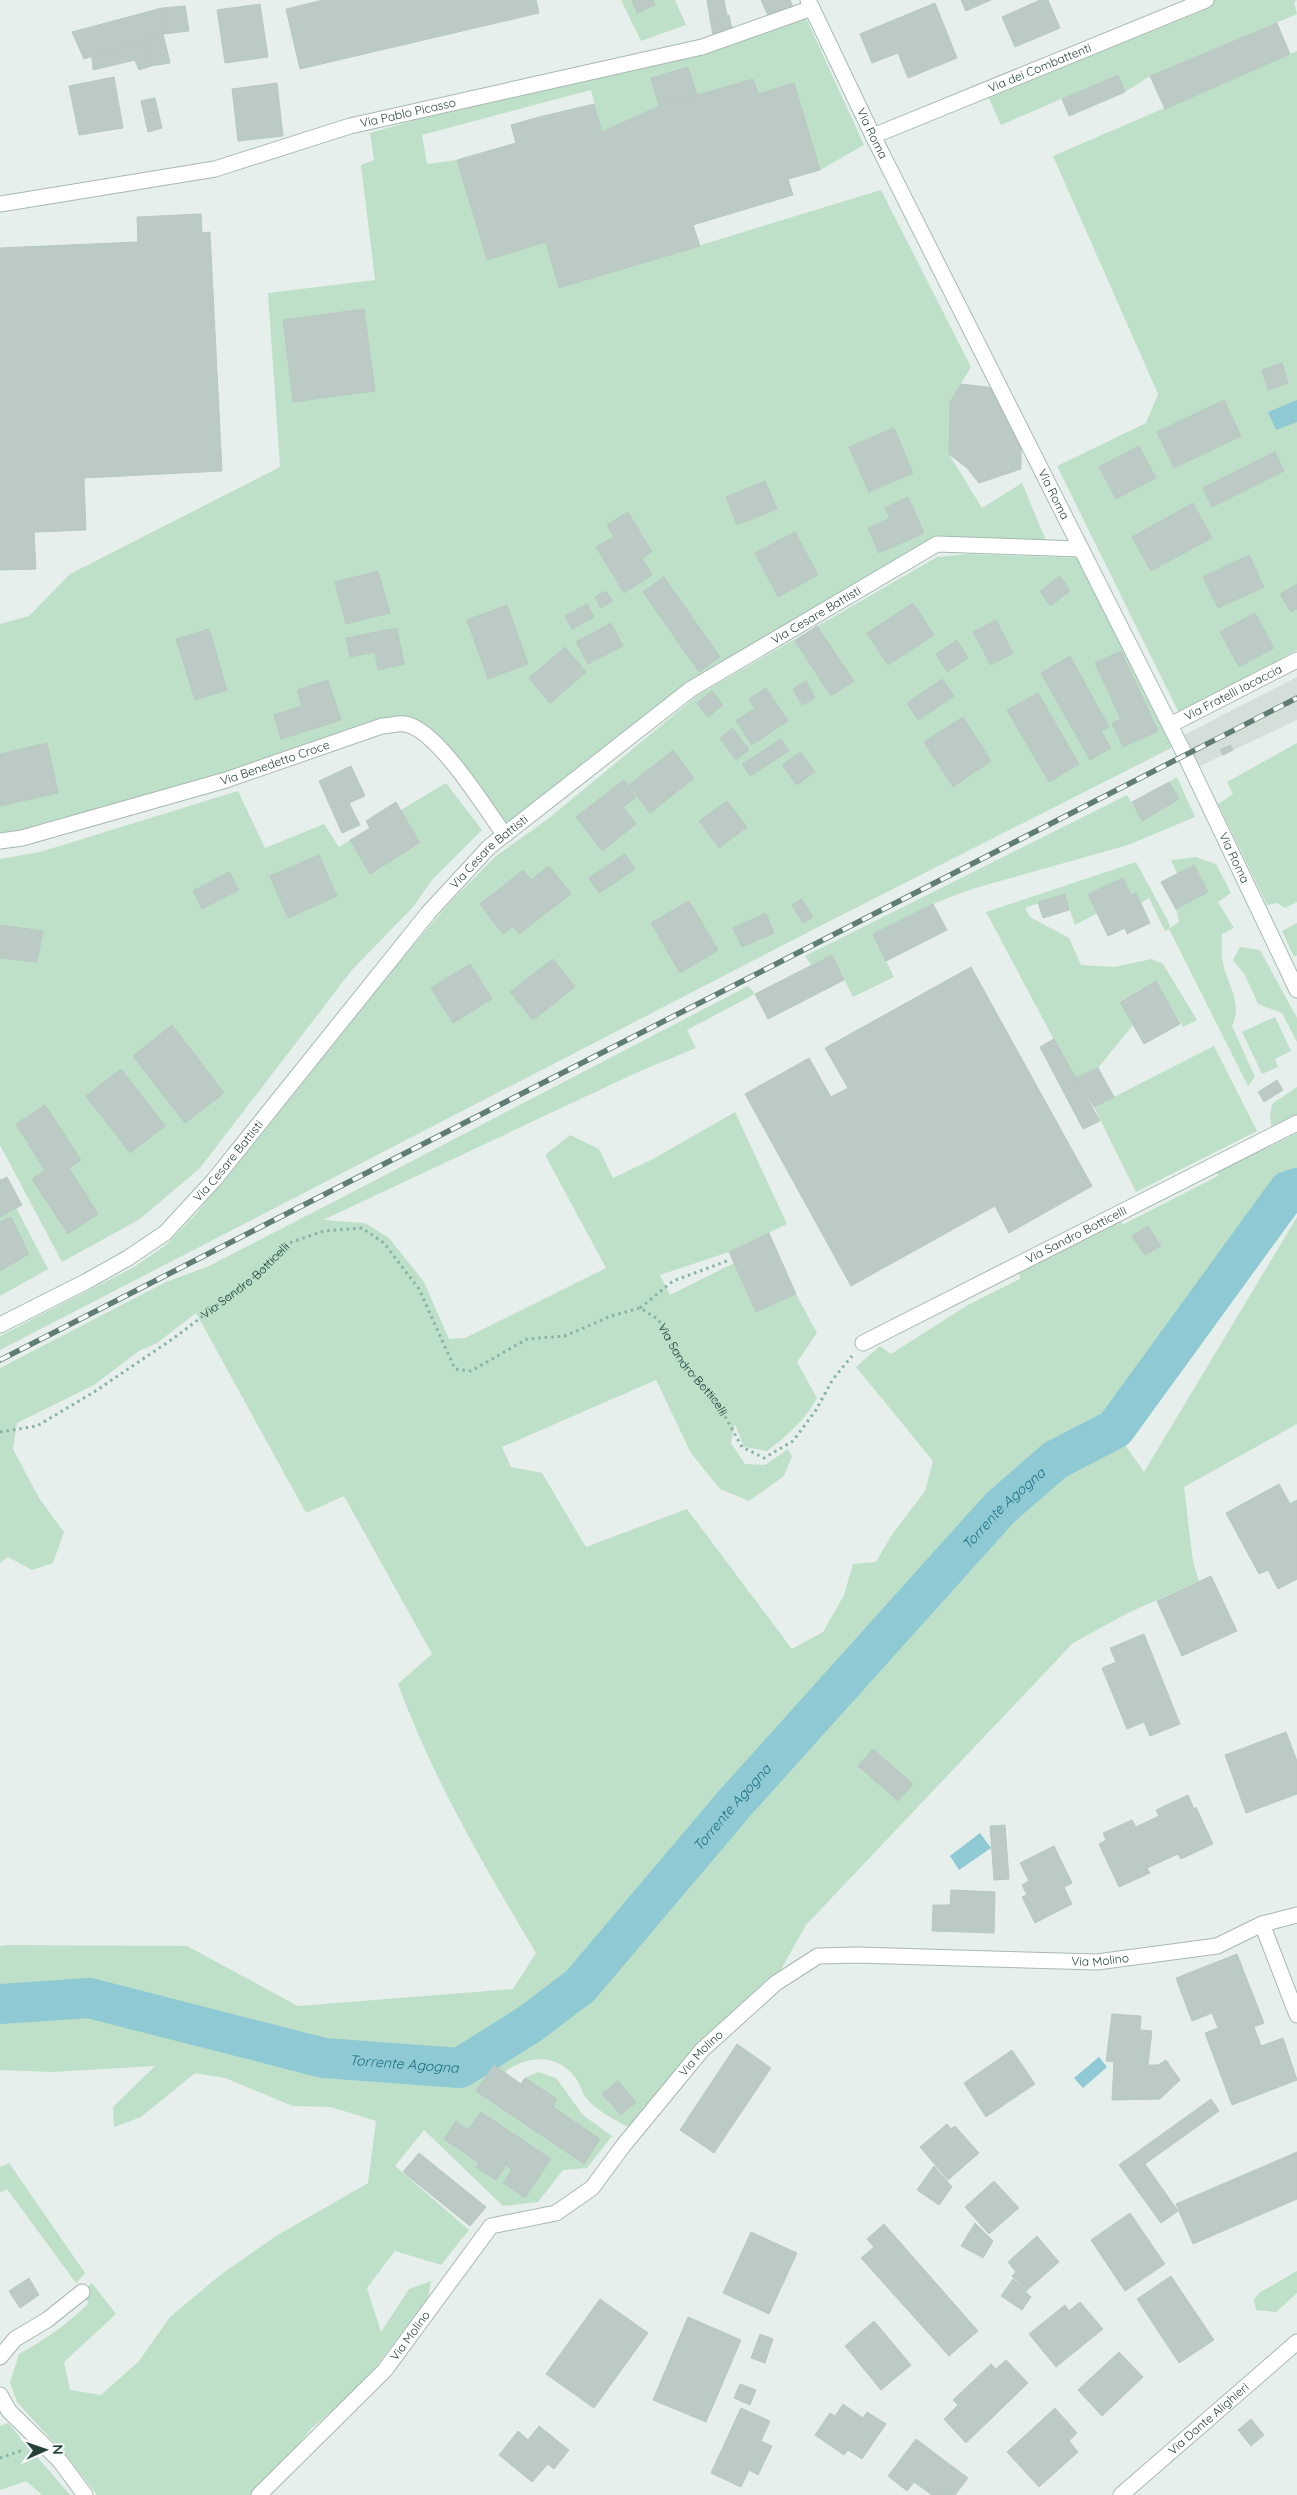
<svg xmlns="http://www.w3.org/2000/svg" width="1297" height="2495" font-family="Quicksand,sans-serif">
	<rect width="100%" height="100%" fill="#e6efeb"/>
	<!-- built -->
	<path fill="#d4dfda" d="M1297,677V720L1200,766L1184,735Z"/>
	<!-- green -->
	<g fill="#bfe0c8">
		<path d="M621,0H675L686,25L641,41Z"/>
		<path d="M1206,0H1297L1294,2L1297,14L1150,76L1125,92L1117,75L1001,125L985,90Z"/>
		<path d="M806,18L864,145L820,170L794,84L758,94L752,79L659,106L602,132L591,90L422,135L427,164L457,160L487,260L546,242L560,288L881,190L971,367L950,402L949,454L982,508L1022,483L1049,548L937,544L691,689L504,834L444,752L406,724L0,841V624L29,616L70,574L280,467L268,293L375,280L361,165L374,160L370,133L418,119L711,49Z"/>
		<path d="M1297,51V650L1179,713L1057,466L1146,423L1158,394L1053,156Z"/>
		<path d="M968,554L1080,558L1175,746L826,923L0,1350V1336L134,1267L166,1245L196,1214L331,1042L451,901L496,856L548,819L698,695L937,557Z"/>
		<path d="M1297,743V902L1285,908L1277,903L1267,905L1218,804L1233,794L1227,782Z"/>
		<path d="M1177,777L1195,817L1128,845L972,889L933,904L873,934L894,977L853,997L832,955L811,965L805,956L1127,795L1142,820L1179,799L1169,782Z"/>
		<path d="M446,783L482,830L432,880L413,907L352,970L200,1168L140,1219L62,1262L0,1145V859L40,852L238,791L265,848L324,824L339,847L350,840L370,874L420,844L401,810Z"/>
		<path d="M1196,857L1216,864L1231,893L1218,902L1234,928L1222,934C1222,942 1221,950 1222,958C1225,981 1244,1002 1232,1026L1255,1077L1248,1086L1169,929L1165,931L1149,898L1141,903L1136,893L1075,925L1064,894L1025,908L1030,917L1069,938L1081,965L1114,967L1152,959L1163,964L1197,1020L1183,1027L1155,981L1120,1001L1133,1025L1098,1068L1075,1079L986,912L1136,862L1168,921L1170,928L1179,922L1176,909L1208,892L1194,865L1177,874L1171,860Z"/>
		<path d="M1297,923V955L1294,957L1282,931Z"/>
		<path d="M1240,947L1260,950L1297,1018V1042L1282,1013L1258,1004L1245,975L1233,960Z"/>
		<path d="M748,986L755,994L687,1030L696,1048L638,1072L323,1220L365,1223L389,1238L424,1282L449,1339L465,1338L606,1268L545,1155L570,1135L599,1149L613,1178L653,1159L735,1112L787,1224L729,1252L660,1275L670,1295L734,1263L756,1312L796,1294L817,1333L797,1362L817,1398C805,1420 787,1436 767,1451L744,1447L735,1424L731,1443L745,1464L765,1465L788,1449L792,1456L784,1476L749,1501L720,1489L691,1453L656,1380L502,1447L511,1467L542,1473L586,1547L687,1509L792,1649L823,1632L844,1595L853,1564L876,1562L891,1536L925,1491L933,1461L856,1367L880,1346L891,1354L968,1305L1020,1279L1019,1270L1119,1221L1124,1224L1218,1176L1216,1170L1272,1146L1297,1133V1185L1286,1189L1111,1425L1053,1458L998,1505L731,1803L577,1985L530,2020L458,2066L324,2054L88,1996L0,2002V1946L8,1945L187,1946L298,2006L513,1989L536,1953C484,1866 433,1779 398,1684L432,1654L344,1496L306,1513L196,1313L157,1343L139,1351L94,1385L17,1423L13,1449L39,1498L64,1532L53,1563L32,1570L8,1557L0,1563V1368L166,1282L209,1266L341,1198Z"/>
		<path d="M1275,1017L1291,1051L1275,1059L1278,1067L1262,1074L1242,1032Z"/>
		<path d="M1214,1046L1257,1131L1136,1192L1094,1107Z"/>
		<path d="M1297,1087V1119L1272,1132L1270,1115L1272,1104Z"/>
		<path d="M0,1177L48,1269L0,1296Z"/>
		<path d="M1297,1217V1424L1184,1487L1193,1562L1199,1581L1128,1613L1073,1643L806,1925L775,1980L630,2128C614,2119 598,2112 586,2098C582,2093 581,2086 577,2080C560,2054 528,2054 505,2072L521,2084L525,2078L538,2072L556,2078L583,2115L612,2136L587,2168L563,2170L538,2202L503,2206L424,2130L395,2166L469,2230L441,2265L395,2251L367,2288L381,2332L409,2289L431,2281L428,2299L365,2381L311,2429L277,2469L250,2495H97L70,2460L17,2402L10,2383L19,2354C45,2340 67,2324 88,2304L84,2290L92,2283L116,2314L64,2362L70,2390L101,2395L139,2361L170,2317L219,2276L276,2236L368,2183L376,2121L331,2107L293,2106L225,2078L195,2073L141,2117L114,2127L113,2107L155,2066L52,2072L0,2070V2015L92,2011L220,2042L322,2072L426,2077L461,2073L533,2027L583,1990L738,1807L1003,1511L1057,1464L1117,1433L1144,1472Z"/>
		<path d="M9,2163L85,2273L76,2283L7,2189L0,2193V2167Z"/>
		<path d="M1297,2271V2293L1276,2312L1256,2310L1254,2300L1259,2293Z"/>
		<path d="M8,2423L70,2495H42L26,2481L0,2490V2426Z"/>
	</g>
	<!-- water -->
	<g fill="#8ec9d4">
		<path d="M1297,400V422L1276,430L1268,412Z"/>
		<path d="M980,1833L991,1848L959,1870L950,1856Z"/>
		<path d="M1099,2057L1107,2067L1083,2088L1074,2078Z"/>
	</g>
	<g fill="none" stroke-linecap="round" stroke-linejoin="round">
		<!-- river -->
		<path stroke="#8ec9d4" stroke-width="40" id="s1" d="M0,2004L89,1998L324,2058L460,2068L531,2023L580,1986L734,1804L1000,1508L1055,1460L1115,1429L1288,1191L1297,1188"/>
	</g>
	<!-- building -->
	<g fill="#bbcac4" stroke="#b8c9c2">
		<path d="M323,0H536L539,13L300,69L286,9Z"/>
		<path d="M632,0H653L655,5L637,13Z"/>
		<path d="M707,0H724L727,15L710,19Z"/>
		<path d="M761,0H790L795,12L770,20Z"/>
		<path d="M961,0H991L966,11Z"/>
		<path d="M1040,0H1048L1060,28L1015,47L1002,17Z"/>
		<path d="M935,3L957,58L908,78L898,53L872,63L860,34Z"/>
		<path d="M260,4L268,57L225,63L217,10Z"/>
		<path d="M185,6L189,31L163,34L162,8Z"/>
		<path d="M162,8L163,34L84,59L72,32Z"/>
		<path d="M729,15L732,30L713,35L710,19Z"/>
		<path d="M1277,23L1290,54L1165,109L1150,76Z"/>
		<path d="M163,34L170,63L151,66L144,40Z"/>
		<path d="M144,40L151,66L139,70L135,60L93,70L92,57Z"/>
		<path d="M688,67L697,96L659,106L651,78Z"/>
		<path d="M1118,75L1125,92L1069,116L1062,99Z"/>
		<path d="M114,77L123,128L79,135L69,86Z"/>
		<path d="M753,79L758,94L794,83L820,170L788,179L793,195L693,225L700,246L559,288L546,242L487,260L457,160L516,143L511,125L539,117L594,104L602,132L659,106Z"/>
		<path d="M277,83L283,136L238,141L232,89Z"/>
		<path d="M155,98L162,128L148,132L141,101Z"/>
		<path d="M201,214L202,233L210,232L222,471L84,478L86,530L34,532L36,569L0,570V248L138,242L137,217Z"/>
		<path d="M364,309L375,391L293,402L283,320Z"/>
		<path d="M1282,363L1288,383L1268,390L1262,370Z"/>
		<path d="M961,384L994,388L1021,446V469L979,483L967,468L949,454L950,402Z"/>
		<path d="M1224,400L1241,436L1174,468L1157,432Z"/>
		<path d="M894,428L913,473L869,492L849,447Z"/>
		<path d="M1139,446L1156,478L1116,499L1099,467Z"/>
		<path d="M1275,452L1284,471L1212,507L1203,488Z"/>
		<path d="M765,481L777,509L737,525L726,497Z"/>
		<path d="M908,497L924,533L879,553L868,528L890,518L885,508Z"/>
		<path d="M1193,503L1212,538L1151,571L1132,537Z"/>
		<path d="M628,512L652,552L642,558L652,575L624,593L596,547L614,537L607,525Z"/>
		<path d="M795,532L818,575L778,597L755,553Z"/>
		<path d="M1249,555L1264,587L1218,608L1203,577Z"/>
		<path d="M378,571L390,613L346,624L335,582Z"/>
		<path d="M1060,576L1070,591L1050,606L1040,591Z"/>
		<path d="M664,577L720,657L699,672L643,592Z"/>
		<path d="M1297,584V609L1291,612L1280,594Z"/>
		<path d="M606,591L612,601L601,608L595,597Z"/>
		<path d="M913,603L934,635L888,665L867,633Z"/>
		<path d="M587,604L594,617L572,629L565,616Z"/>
		<path d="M507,605L528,664L488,679L467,620Z"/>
		<path d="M1255,613L1274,648L1239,667L1220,632Z"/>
		<path d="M996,620L1013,653L991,665L973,632Z"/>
		<path d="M611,623L623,646L588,664L576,642Z"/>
		<path d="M817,626L854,681L831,696L795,641Z"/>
		<path d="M397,628L404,664L378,670L375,652L350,657L346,638Z"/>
		<path d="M209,629L227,690L195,700L176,639Z"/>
		<path d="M957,640L968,658L947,672L936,654Z"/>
		<path d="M565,647L586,672L550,703L529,678Z"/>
		<path d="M1121,651L1158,731L1123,747L1112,723L1121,719L1095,663Z"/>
		<path d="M1070,656L1109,727L1101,731L1111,748L1090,760L1041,673Z"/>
		<path d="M942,679L954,696L918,720L907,703Z"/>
		<path d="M328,680L341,720L281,739L274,715L302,706L297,690Z"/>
		<path d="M806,681L815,698L802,705L793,689Z"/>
		<path d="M766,688L788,721L752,745L736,721L755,708L749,699Z"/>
		<path d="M712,691L723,705L708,717L697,703Z"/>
		<path d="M1038,693L1079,764L1049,782L1007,710Z"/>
		<path d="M963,717L991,761L953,787L924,742Z"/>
		<path d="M733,728L749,750L736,760L720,738Z"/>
		<path d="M781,739L789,751L750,776L742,764Z"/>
		<path d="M47,743L58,793L0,806V754Z"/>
		<path d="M1230,745L1233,750L1223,755L1220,750Z"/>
		<path d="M673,750L694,778L650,813L629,785Z"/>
		<path d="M800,752L815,772L797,785L782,765Z"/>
		<path d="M351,766L365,796L349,803L360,825L342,833L319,781Z"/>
		<path d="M624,780L636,798L623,807L636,824L602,851L576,817Z"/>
		<path d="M1169,782L1179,799L1142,821L1132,802Z"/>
		<path d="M727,801L747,827L719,848L699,821Z"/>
		<path d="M396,802L420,843L370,874L350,840L370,828L366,821Z"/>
		<path d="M625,854L635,869L599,893L589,878Z"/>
		<path d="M319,855L337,896L288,918L270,876Z"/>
		<path d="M1194,865L1208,892L1176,909L1161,882Z"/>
		<path d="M549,866L571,894L519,934L513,926L503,934L480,904L523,870L531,880Z"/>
		<path d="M229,872L239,890L202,909L193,891Z"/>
		<path d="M1123,878L1131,895L1136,893L1150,923L1127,934L1125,928L1108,936L1088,894Z"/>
		<path d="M1065,894L1069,910L1043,918L1038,902Z"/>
		<path d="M802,899L813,917L803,923L792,905Z"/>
		<path d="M689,901L718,950L680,973L651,923Z"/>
		<path d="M933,904L947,930L886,961L873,934Z"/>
		<path d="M766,913L774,933L742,947L733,928Z"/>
		<path d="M0,925L43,931L37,962L0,958Z"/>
		<path d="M832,955L844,980L768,1019L755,994Z"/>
		<path d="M553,959L575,987L533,1020L510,992Z"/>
		<path d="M470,964L492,999L453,1023L431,988Z"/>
		<path d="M971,967L1092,1186L1009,1233L995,1206L851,1286L745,1094L809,1058L831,1097L848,1088L825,1048Z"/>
		<path d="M1156,981L1180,1024L1144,1044L1120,1002Z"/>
		<path d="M172,1025L224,1093L185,1123L133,1056Z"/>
		<path d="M1054,1039L1100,1121L1083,1129L1040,1047Z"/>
		<path d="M1098,1068L1114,1097L1094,1107L1076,1078Z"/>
		<path d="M121,1069L165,1126L130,1153L86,1096Z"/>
		<path d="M1277,1080L1283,1090L1264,1102L1258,1092Z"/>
		<path d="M45,1105L81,1160L69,1168L98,1214L68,1234L32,1179L45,1170L16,1124Z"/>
		<path d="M7,1177L22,1205L0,1217V1181Z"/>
		<path d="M11,1217L29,1254L0,1271V1222Z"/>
		<path d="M1148,1226L1161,1246L1145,1255L1132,1236Z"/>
		<path d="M769,1233L796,1294L756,1312L729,1252Z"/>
		<path d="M1279,1484L1290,1504L1297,1500V1579L1278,1589L1268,1570L1259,1574L1226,1513Z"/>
		<path d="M1211,1576L1237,1631L1182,1656L1157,1601Z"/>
		<path d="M1144,1634L1180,1724L1150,1736L1144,1722L1127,1729L1102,1668L1116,1662L1110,1648Z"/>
		<path d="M1286,1732L1297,1761V1794L1246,1813L1225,1755Z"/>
		<path d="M873,1749L913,1784L898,1801L858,1766Z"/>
		<path d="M1188,1795L1194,1809L1196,1807L1213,1844L1181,1859L1178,1854L1147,1868L1150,1873L1119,1887L1099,1844L1106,1840L1103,1833L1132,1820L1136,1827L1159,1816L1156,1810Z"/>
		<path d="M1005,1825L1009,1879L994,1880L990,1826Z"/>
		<path d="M1054,1846L1072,1883L1064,1887L1072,1904L1035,1923L1022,1897L1027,1895L1022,1885L1029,1881L1020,1863Z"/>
		<path d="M951,1890L995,1892L994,1933L932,1931L933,1905H950Z"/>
		<path d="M1237,1954L1264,2023L1254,2027L1261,2046L1283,2038L1297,2080L1232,2105L1205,2033L1218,2028L1212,2013L1192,2021L1176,1978Z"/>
		<path d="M1112,2014L1141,2016L1140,2030L1152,2031L1148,2065H1158L1166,2060L1180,2080L1160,2099L1112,2100L1114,2062L1106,2061Z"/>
		<path d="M737,2044L771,2068L714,2153L680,2130Z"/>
		<path d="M1012,2050L1035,2084L986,2117L964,2083Z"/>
		<path d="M494,2065L521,2084L525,2078L557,2099L553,2107L600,2139L584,2164L476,2091Z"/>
		<path d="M618,2081L636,2102L621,2115L602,2094Z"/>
		<path d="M1211,2099L1219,2111L1145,2164L1178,2211L1161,2223L1119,2165Z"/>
		<path d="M481,2112L551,2159L525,2198L503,2183L512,2170L506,2165L496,2180L476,2167L479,2163L444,2139L456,2121L468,2130Z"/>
		<path d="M947,2124L951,2129L955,2126L979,2153L948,2180L920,2147Z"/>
		<path d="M1297,2152V2199L1193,2244L1176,2204Z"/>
		<path d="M419,2153L486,2207L470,2226L403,2172Z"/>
		<path d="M934,2166L952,2187L939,2205L917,2190Z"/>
		<path d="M994,2181L1019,2208L989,2234L965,2207Z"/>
		<path d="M1130,2213L1165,2264L1125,2291L1091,2240Z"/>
		<path d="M975,2223L993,2241L983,2258L961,2246Z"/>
		<path d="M884,2224L978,2331L949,2356L861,2258L874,2247L867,2239Z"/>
		<path d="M751,2232L797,2253L769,2314L723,2293Z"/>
		<path d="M1037,2236L1059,2262L1026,2291L1012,2276L1016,2272L1008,2262Z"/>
		<path d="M1171,2276L1214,2340L1179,2363L1137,2299Z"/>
		<path d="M29,2278L39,2295L20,2308L9,2291Z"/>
		<path d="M1013,2279L1031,2297L1022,2310L1001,2296Z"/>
		<path d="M600,2299L648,2333L594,2408L546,2374Z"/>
		<path d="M1080,2302L1103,2329L1056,2367L1029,2334L1065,2305L1069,2311Z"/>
		<path d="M688,2317L741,2340L706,2422L653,2400Z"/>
		<path d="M874,2321L911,2365L881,2390L845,2346Z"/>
		<path d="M760,2334L773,2339L765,2363L751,2358Z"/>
		<path d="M1119,2352L1143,2377L1102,2416L1078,2390Z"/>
		<path d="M1006,2360L1028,2383L966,2443L944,2419L958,2405L953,2400L991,2364L996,2369Z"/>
		<path d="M740,2384L756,2390L750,2405L734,2398Z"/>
		<path d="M843,2404L863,2418L867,2412L886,2424L862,2459L848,2450L844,2455L815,2435L830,2413L835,2416Z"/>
		<path d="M741,2408L770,2421L761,2441L772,2446L758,2475L749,2470L741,2487L711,2473Z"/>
		<path d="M1055,2408L1077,2433L1069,2441L1078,2452L1039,2487L1007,2452Z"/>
		<path d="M1251,2419L1264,2435L1251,2446L1238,2430Z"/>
		<path d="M539,2426L569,2450L554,2469L548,2464L532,2482L499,2455L518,2431L528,2440Z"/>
		<path d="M916,2439L968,2478L955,2495H932L914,2482L907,2491L888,2476Z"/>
	</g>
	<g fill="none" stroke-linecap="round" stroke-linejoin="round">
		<!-- street casing -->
		<g stroke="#a8b8b2" stroke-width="17">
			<g id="street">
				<path id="s3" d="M873,136L1206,0"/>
				<path id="s4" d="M0,204L215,169L350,126L702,47L812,8"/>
				<path id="s5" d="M1170,725L1297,660"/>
				<path id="s6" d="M0,841L22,838L226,780L382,726C389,726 398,723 405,724C437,729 485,808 504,834"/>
				<path id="s7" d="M863,1343L1297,1123"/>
				<path d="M1262,1924L1297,2015"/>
				<path d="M0,2357L15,2339L47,2320L82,2292"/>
				<path d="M0,2395L9,2411L60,2461L85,2495"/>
				<path id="s8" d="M259,2495L385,2370L491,2226L556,2213L592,2188L623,2146L702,2050L776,1983L818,1956L857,1955L1097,1962L1217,1946L1262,1924L1297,1915"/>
				<path id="s9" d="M1121,2495L1297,2342"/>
			</g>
		</g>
		<!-- secondary casing -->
		<g stroke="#a4bbb3" stroke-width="17">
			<g id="secondary">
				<path id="s10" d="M808,0L873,136L1185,755L1297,990"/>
				<path id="s11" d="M0,1325L87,1281L128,1258L165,1233L214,1180L429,912L489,847L691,689L937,544L1081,549"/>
			</g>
		</g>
		<!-- path -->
		<g stroke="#86b3a5" stroke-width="3" stroke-dasharray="2.5 4" stroke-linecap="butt">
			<path d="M640,1308L673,1281L727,1261"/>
			<path id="s2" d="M0,1432L37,1426L94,1392L174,1338L257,1275L289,1243L324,1231L362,1228L384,1243L419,1289L455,1369L471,1371L527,1339L565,1336L611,1316L640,1308L658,1319L683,1363L717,1402L742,1447L764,1458L793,1441L816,1410L833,1379L852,1356"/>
			<path d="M0,2458L23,2450"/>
		</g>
		<!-- street -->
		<use href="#street" stroke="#fff" stroke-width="15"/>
		<!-- secondary -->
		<use href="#secondary" stroke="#fff" stroke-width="15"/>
		<!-- rail casing -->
		<g stroke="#5f7d75" stroke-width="5.5">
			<path id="rail" d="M0,1360L1297,698"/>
		</g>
		<!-- rail -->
		<use href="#rail" stroke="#f7fbf9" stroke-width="4" stroke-dasharray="11" stroke-linecap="butt"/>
	</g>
	<g text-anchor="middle" stroke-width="4" stroke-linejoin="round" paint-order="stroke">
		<!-- street labels -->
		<g font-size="12" fill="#24423a" stroke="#f7fbf9">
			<text dy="4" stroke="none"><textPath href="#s3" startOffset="180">Via dei Combattenti</textPath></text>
			<text dy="4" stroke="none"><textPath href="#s4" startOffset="419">Via Pablo Picasso</textPath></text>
			<text dy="4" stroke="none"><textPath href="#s10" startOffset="148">Via Roma</textPath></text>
			<text dy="4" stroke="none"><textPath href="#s10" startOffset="552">Via Roma</textPath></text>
			<text dy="4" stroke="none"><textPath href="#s11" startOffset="1095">Via Cesare Battisti</textPath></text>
			<text dy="4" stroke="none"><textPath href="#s5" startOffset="71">Via Fratelli Iacaccia</textPath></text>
			<text dy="4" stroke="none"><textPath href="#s6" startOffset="286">Via Benedetto Croce</textPath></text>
			<text dy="4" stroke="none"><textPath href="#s11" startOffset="690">Via Cesare Battisti</textPath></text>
			<text dy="4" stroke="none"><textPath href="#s10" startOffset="958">Via Roma</textPath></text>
			<text dy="4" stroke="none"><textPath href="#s11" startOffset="285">Via Cesare Battisti</textPath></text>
			<text dy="4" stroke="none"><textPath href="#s7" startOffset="239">Via Sandro Botticelli</textPath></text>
			<text dy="4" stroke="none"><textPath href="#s2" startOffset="292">Via Sandro Botticelli</textPath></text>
			<text dy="4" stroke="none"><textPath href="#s2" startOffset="879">Via Sandro Botticelli</textPath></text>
			<text dy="4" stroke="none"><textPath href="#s8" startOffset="1075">Via Molino</textPath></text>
			<text dy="4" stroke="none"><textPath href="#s8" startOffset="640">Via Molino</textPath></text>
			<text dy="4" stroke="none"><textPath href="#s8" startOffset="220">Via Molino</textPath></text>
			<text dy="4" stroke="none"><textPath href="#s9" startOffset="116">Via Dante Alighieri</textPath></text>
		</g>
		<!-- water labels -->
		<g font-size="14" font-style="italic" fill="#1c6f80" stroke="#f7fbf9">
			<text dy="5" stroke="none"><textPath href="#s1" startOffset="1252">Torrente Agogna</textPath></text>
			<text dy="5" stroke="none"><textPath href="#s1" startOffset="848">Torrente Agogna</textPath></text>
			<text dy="5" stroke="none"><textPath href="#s1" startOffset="412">Torrente Agogna</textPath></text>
		</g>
	</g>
	<!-- north arrow -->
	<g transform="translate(45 2450) rotate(88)" stroke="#f7fbf9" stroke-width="4" paint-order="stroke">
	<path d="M0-4L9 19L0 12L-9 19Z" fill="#24423a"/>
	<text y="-8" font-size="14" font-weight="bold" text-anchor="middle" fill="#24423a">N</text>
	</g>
</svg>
